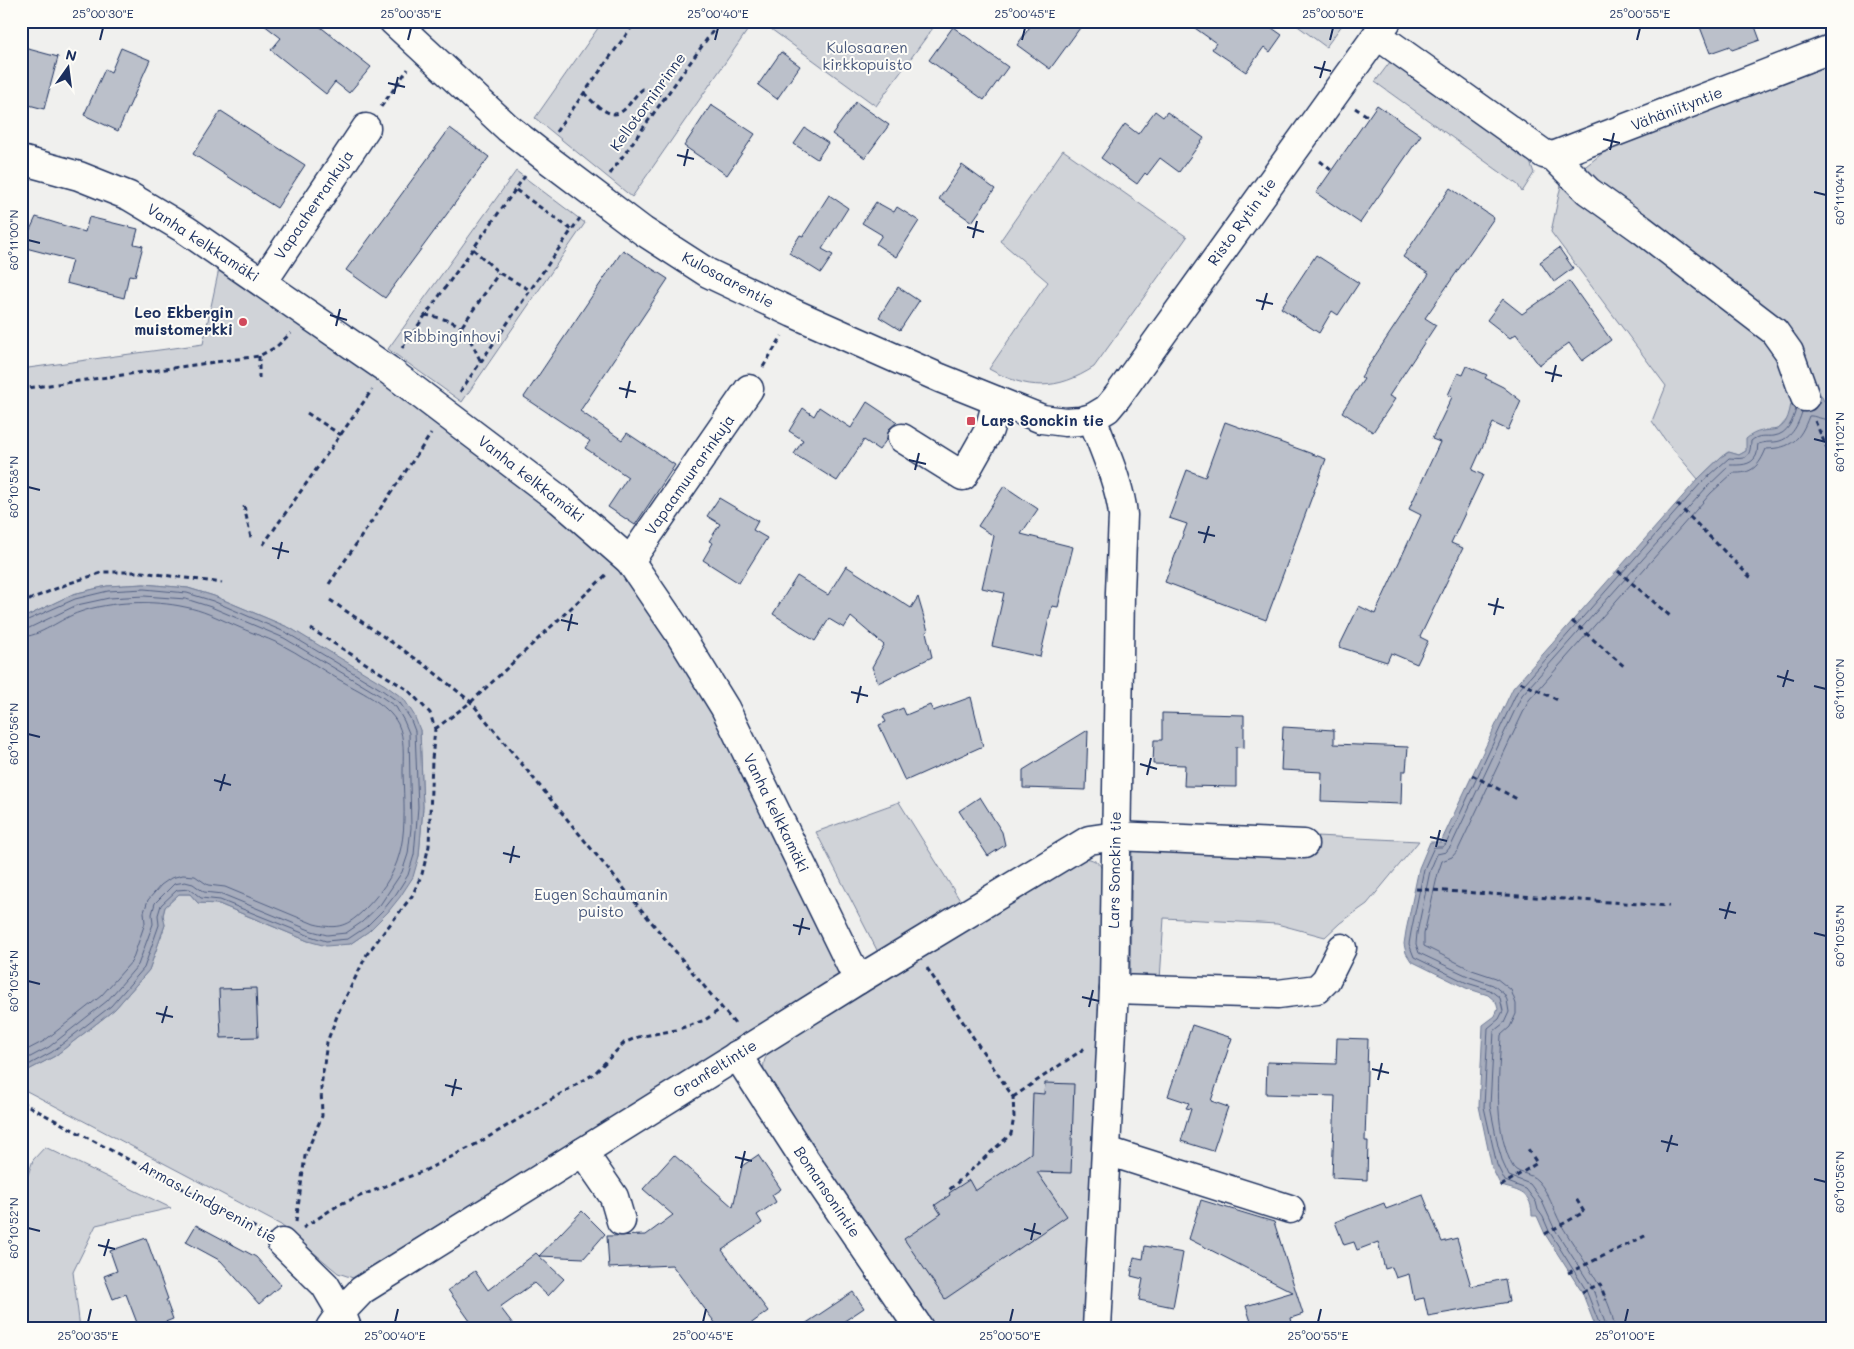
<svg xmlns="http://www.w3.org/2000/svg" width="1854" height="1349" font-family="Mali,sans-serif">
	<rect width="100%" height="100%" fill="#f0f0ee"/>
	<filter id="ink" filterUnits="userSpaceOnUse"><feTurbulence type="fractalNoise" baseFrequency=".02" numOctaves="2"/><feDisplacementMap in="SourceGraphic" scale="10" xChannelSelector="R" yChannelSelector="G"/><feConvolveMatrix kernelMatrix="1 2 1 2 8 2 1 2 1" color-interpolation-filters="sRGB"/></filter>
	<g filter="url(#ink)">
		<!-- green -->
		<g fill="#d0d3d8" stroke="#76819b">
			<path d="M603,21H754L632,197L535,118Z"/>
			<path d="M760,21H938L876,106Z"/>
			<path d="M1291,21H1345L1326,47Z"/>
			<path d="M1827,60L1833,63V399C1819,402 1804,410 1792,416C1779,423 1784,432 1765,430L1746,451L1739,455L1728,452L1721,457L1698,479L1666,441L1652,421L1666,386L1551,232L1561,185L1612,146Z"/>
			<path d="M1390,62L1528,156L1534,173L1522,192L1518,185L1375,82Z"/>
			<path d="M1063,150L1187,237L1094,367C1057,391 1027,390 989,369L1048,282L1000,241Z"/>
			<path d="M516,171L585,223L462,402L388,349Z"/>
			<path d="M220,264L380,375L612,558L699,679L841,971L839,976L353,1278L338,1273L281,1225L21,1088V1074L55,1056L115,1009L149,970L165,925L163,915L165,907L179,894H190L198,903L219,904L308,941L350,944L369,931L388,912L419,856L423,807L420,730L323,649L290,628L214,596L188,588L144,584L107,586L73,594L21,619V369L203,344Z"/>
			<path d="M899,802L961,902L879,954L816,832Z"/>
			<path d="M1316,836L1419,841L1367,904L1340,923L1325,937L1277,924L1164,918L1160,980H1130L1132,846L1315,855Z"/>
			<path d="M1085,858C1097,860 1102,864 1104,877L1085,1328H934L770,1088C763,1073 759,1061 773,1048L926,953Z"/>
			<path d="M45,1147L171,1208L96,1225L73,1272L80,1328H27L21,1315V1195L33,1160Z"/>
		</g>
		<!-- water -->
		<g fill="#a7adbd" stroke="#6f7b97">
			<path d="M1815,395H1821L1824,401L1833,399V1328H1596L1582,1292L1545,1234L1537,1216H1532C1532,1193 1520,1191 1501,1186L1492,1168L1479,1106L1483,1025L1495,1016L1498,1009L1496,1002L1488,995L1466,988L1411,961L1406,953L1404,944L1406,931L1419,868L1430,842H1441L1513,688L1698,479L1721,457L1729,452L1739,455L1746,451V439C1767,420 1784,445 1791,404L1805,397Z"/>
			<path d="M144,584L188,588L214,596L290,628L385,685L404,699L414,715L420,730L423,807L419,856L413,877L400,897L388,912L369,931L350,944L326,946L308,941L219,904L198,903L190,894H179L165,907L163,915L165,925L149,970L115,1009L55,1056L21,1074V619L73,594L107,586Z"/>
		</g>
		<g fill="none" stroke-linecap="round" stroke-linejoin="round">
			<!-- shore -->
			<g stroke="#536184" stroke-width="1">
				<path d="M21,623L75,599L108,591L144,589L187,593L213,601L287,633L382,690L400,703L410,718L415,731L418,807L414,855L408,875L396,894L384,909L366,927L348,939L326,941L310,936L220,900L201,898L190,889L177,890L161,905L158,915L159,925L144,968L111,1006L52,1052L21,1069"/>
				<path d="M21,630L27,629L77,605L109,598L144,596L186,599L211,607L284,638L379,695L396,707L404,721L409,733L411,828L408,854L402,872L380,905L362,922L346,933L327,935L312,931L222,894L204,892L193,884L185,882L174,884L155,903L152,914L153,924L138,965L107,1001L49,1047L21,1062"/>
				<path d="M21,637C40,637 61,618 80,612C110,601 154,600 185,607C202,610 218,618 234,625C249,632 265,637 280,644C300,654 319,668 338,679C359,691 387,703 398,724C405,738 403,757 403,773C405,831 409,865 365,909C348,926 338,930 314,924L225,887L208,885L195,876L183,875L171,878L161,885L148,900L144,912L145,923L132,961L101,996L44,1041L21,1053"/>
				<path d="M1601,1328L1586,1290L1549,1231L1543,1217L1538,1210L1536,1202L1526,1189L1505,1181L1497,1165L1484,1107L1488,1028L1499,1019L1503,1011L1500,998L1490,990L1467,983L1414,957L1409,944L1411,932L1424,869L1434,847H1442L1446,844L1517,692L1701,483L1729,458C1745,459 1750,460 1751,441C1759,434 1765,437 1774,436C1788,434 1793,420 1796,409"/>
				<path d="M1607,1328L1592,1287L1554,1228L1541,1199L1530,1184L1509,1176L1503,1163L1498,1146L1490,1106L1494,1031L1504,1023L1509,1012L1507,1000L1504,994L1493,985L1470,977L1419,953L1416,944L1417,933L1430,871L1437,854L1446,852L1451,846L1522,695L1706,488L1730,465C1739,465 1751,466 1756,456C1758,452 1757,448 1758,444C1765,442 1768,442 1774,442C1791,441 1798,425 1802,412"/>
				<path d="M1614,1328C1614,1298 1576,1251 1561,1224C1553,1209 1549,1193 1538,1181C1529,1171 1516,1176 1511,1163C1493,1124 1499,1076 1501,1035L1510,1027L1516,1014V1004L1511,990L1496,978L1472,970L1424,946V934L1438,873L1442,861L1452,857L1458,850L1529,700L1711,493L1733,473C1752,474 1759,466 1766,449C1792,448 1800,440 1809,416C1814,415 1823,421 1833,419"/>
			</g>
		</g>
		<!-- building -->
		<g fill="#bbc0ca" stroke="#1b2f5e">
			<path d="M259,21H313L371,67L349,93L335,82L326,94L271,50L281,38Z"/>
			<path d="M1034,21H1085L1050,69L1017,45Z"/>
			<path d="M1185,21H1262L1282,35L1270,52L1264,47L1246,72L1212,49L1216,43Z"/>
			<path d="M1714,21H1753L1760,40L1732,50L1730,46L1710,53L1700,27Z"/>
			<path d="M953,27L1008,67L984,100L929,60Z"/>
			<path d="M21,47L58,57L44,109L29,105L25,99L21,98Z"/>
			<path d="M121,48L150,60L118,131L84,115L105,69L111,72Z"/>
			<path d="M781,52L800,66L777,99L758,85Z"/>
			<path d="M856,102L889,125L865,158L832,134Z"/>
			<path d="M711,105L755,134L727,175L684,146Z"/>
			<path d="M1377,105L1421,135L1360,223L1316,193Z"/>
			<path d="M221,111L305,165L277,208L193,154Z"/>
			<path d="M1155,111L1163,117L1167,112L1204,138L1179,172L1160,158L1147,175L1145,173L1137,184L1101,158L1125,124L1138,134Z"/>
			<path d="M450,128L489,157L385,298L346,270Z"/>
			<path d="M805,128L828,143L817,159L794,144Z"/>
			<path d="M962,165L995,189L972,222L939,199Z"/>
			<path d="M1450,188L1494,218L1425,318L1436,325L1389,396L1395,399L1373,432L1342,412L1364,379L1361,377L1429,274L1403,257Z"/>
			<path d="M829,195L848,208L822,249L833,255L821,273L789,253L800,235L803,236Z"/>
			<path d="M876,202L894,212L897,207L919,221L896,257L876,244L882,235L862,223Z"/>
			<path d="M36,217L85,232L89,217L138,229L134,244L143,246L135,276L129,275L124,298L66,283L72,260L22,247Z"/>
			<path d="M1559,248L1573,268L1554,282L1540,262Z"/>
			<path d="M623,250L668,279L580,411L622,440L627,433L675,465L635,525L608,507L628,477L585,448L590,441L524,397Z"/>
			<path d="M1316,255L1359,283L1338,315L1332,311L1319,333L1281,308Z"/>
			<path d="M1569,281L1611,340L1582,361L1569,343L1539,365L1516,334L1510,338L1487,320L1503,299L1522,314Z"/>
			<path d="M898,287L919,301L900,330L879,317Z"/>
			<path d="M1467,366L1487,375L1485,378L1503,387L1521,401L1508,430L1493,423L1472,470L1483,475L1451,543L1463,548L1420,637L1428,641L1417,664L1391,653L1387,662L1339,647L1359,606L1375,614L1421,515L1409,509L1440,442L1432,439L1452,397L1448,395L1458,373L1463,375Z"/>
			<path d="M867,402L897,422L889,429L887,439L879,450L864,440L837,481L794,454L803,440L789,431L803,408L814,416L819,407L851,428Z"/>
			<path d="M1225,422L1326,459L1266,620L1165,582L1187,524L1169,518L1187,470L1205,477Z"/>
			<path d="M1004,486L1038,509L1021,534L1073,547L1058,607L1052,606L1040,657L992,646L1004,593L982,588L994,536L978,526Z"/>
			<path d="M719,498L758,521L753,530L767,538L739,583L703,560L713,543L709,541L720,524L707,516Z"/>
			<path d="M846,566L911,608L918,597L928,631L926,632L932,657L878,683L872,667L884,645L851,617L844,628L829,619L815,641L773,614L797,576L828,595Z"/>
			<path d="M971,697L983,746L905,781L879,725L886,722L883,716L903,708L906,715L930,705L933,711Z"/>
			<path d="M1162,713L1244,715V748L1236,747V787L1184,786L1185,765L1153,764L1154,740H1162Z"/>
			<path d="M1283,727L1334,730V744L1408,747L1406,771H1402L1401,804L1321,801L1322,772L1281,770Z"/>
			<path d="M1088,730L1086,790L1023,788V770Z"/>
			<path d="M980,797L1002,832L1005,845L988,856L959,811Z"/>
			<path d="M256,988L258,1037L221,1038L219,989Z"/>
			<path d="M1192,1025L1232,1038L1211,1101L1228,1107L1213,1151L1181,1141L1191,1109L1186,1108L1189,1103L1168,1096Z"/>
			<path d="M1337,1038L1368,1039L1365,1141H1368L1367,1180L1332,1178L1335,1096L1266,1094L1267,1062L1336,1064Z"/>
			<path d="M1045,1083L1074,1084L1071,1173L1037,1172L1067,1216L945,1299L904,1239L941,1214L935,1205L950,1195L949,1193L969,1180L975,1191L1031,1153L1033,1093L1044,1094Z"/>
			<path d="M674,1155L733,1207L742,1166L758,1155L781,1189L772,1195L776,1202L757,1215L762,1223L722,1250L768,1311L745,1328H719L672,1265L609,1268L607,1236L646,1235L673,1215L643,1189Z"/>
			<path d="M1423,1195L1442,1242L1457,1238L1471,1286L1505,1279L1509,1302L1428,1316L1424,1298L1414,1300L1409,1274L1396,1278L1392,1267L1385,1269L1378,1242L1357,1250L1354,1242L1344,1245L1335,1222L1384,1203L1386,1209Z"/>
			<path d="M1201,1200L1274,1222L1303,1314L1291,1318L1293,1328H1253L1246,1306L1293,1292L1189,1239Z"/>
			<path d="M582,1211L605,1234L584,1258L539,1256L564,1279L548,1296L534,1283L500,1307L516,1328H475L448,1290L475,1271L488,1290L536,1253L539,1256Z"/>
			<path d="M196,1225L256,1257L281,1285L259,1304L221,1261L186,1242Z"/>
			<path d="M146,1238L168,1299L166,1300L173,1319L150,1328H139L126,1294L113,1299L104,1276L117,1271L110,1251Z"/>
			<path d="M1145,1246L1183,1253L1173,1307L1139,1300L1143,1279L1131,1276L1134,1257L1143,1259Z"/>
			<path d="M853,1292L864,1308L834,1328H799Z"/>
		</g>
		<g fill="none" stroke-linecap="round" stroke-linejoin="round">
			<!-- minor casing -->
			<g stroke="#1b2f5e" stroke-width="31">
				<g id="minor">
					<path d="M393,21L508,128L541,154L643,231L708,273L793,313L940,378L1042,419L1065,422L1080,421L1092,418L1107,409L1117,397L1387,21"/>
					<path d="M1377,35L1544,154L1553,156L1833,48"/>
					<path d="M1553,156L1588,191L1641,229L1774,331L1789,352L1805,397"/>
					<path d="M21,160L79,176L129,196L186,230L387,369L560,500L630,561L677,630L725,708L858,980"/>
					<path d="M263,282L366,128"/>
					<path d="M1092,418C1102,445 1121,487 1123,515L1120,592L1114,989L1097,1328"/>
					<path d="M902,438L963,476L989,430L997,401"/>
					<path d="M630,561L749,389"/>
					<path d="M1114,989L1278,994L1317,989L1326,980L1342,948"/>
					<path d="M737,1055L803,1157L919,1328"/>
					<path d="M1107,1151L1290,1209"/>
					<path d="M583,1152L614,1197L621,1221"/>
					<path d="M282,1243L325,1285L341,1312L347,1328"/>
					<path d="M330,1328L341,1312L362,1290L858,980L1089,840L1116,836L1304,844"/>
				</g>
			</g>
			<!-- path -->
			<g stroke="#1b2f5e" stroke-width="3" stroke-dasharray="5 4" stroke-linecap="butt">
				<path d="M584,93C592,101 609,120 621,112C630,106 634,95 643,89L650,90L665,98"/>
				<path d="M381,107L408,69"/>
				<path d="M1355,108L1369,117"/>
				<path d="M556,132L636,21"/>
				<path d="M1320,161L1332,171"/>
				<path d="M610,174L720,21"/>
				<path d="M516,190L572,230"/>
				<path d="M473,249L499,273L530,290"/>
				<path d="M425,315C466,322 464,328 481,362"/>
				<path d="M462,326L499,273"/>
				<path d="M402,348L525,176"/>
				<path d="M259,356V378"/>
				<path d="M763,367L782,336"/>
				<path d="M21,389L259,356L276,347L291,333"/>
				<path d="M460,392L580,218"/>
				<path d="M307,413L341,435"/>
				<path d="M1815,421L1833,462"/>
				<path d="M1677,504L1751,578"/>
				<path d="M244,506L251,538"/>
				<path d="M263,545L372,390"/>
				<path d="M1618,571L1670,616"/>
				<path d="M329,584L431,434"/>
				<path d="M330,600L425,665L471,702L735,1024"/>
				<path d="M21,605L33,598L70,583L104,572H142L222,583"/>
				<path d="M1572,621L1626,668"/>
				<path d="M1520,682L1560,701"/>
				<path d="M435,729L471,702L607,574"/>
				<path d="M1472,775L1519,800"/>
				<path d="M1416,889L1669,906"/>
				<path d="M927,968L1013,1097L1014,1117L1011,1134L948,1191"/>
				<path d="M1013,1097L1085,1048"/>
				<path d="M21,1102L260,1230"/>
				<path d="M1501,1186L1537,1163L1528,1149"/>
				<path d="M296,1222L305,1156L322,1116L321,1087L327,1042L339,1011L367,954L412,896L422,874L429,846L432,759L435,729L430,713L408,690L311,629"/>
				<path d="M303,1228L340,1204L426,1170L480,1142L594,1074L624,1043L638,1037L676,1030L705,1020L722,1008"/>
				<path d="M1545,1234L1584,1212L1575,1197"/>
				<path d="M1568,1273L1647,1235"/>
				<path d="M1582,1292L1600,1284L1606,1300"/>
			</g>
			<!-- minor -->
			<use href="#minor" stroke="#fdfcf7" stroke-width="28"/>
		</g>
	</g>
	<!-- ticks -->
	<path fill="none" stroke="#1b2f5e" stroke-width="2" d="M100,40L103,28M408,40L411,28M715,40L718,28M1022,40L1025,28M1330,40L1333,28M1637,40L1640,28M1314,67L1331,71M1320,78L1325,61M388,83L405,87M394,94L398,77M1603,139L1620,143M1610,150L1614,133M677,155L694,159M684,166L688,149M1814,192L1826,195M967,227L984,232M973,238L977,221M28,240L40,243M1256,300L1273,304M1262,310L1267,293M330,315L347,320M336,326L340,309M1545,372L1562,376M1552,382L1556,365M619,388L636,392M626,398L630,381M1814,439L1826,442M909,460L926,464M915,470L919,453M28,487L40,490M1198,532L1215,536M1204,543L1209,526M272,548L289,552M278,559L282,542M1488,604L1504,608M1494,615L1498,598M561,620L578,624M568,631L572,614M1777,676L1794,681M1814,686L1826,689M1783,687L1788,670M851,692L868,696M857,703L861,686M28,734L40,737M1140,764L1157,769M1147,775L1151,758M214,780L231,785M220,791L225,774M1430,837L1447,841M1436,847L1440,830M503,853L520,857M510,863L514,846M1719,909L1736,913M1725,919L1730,902M793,925L810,929M1814,933L1826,936M799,935L803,918M28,981L40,984M1082,997L1099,1001M1089,1007L1093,990M156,1013L173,1017M162,1023L167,1006M1372,1069L1389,1073M1378,1080L1382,1063M445,1085L462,1089M452,1096L456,1079M1661,1141L1678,1145M1667,1152L1672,1135M735,1157L752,1161M741,1168L745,1151M1814,1179L1826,1182M28,1228L40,1231M1024,1229L1041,1234M1031,1240L1035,1223M98,1245L115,1249M104,1256L109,1239M88,1322L91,1309M395,1322L398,1309M703,1322L706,1309M1010,1322L1013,1309M1318,1322L1321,1309M1625,1322L1628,1309"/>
	<!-- markers -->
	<g fill="#d1495b" stroke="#fdfcf7" stroke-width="2">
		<circle cx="243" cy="322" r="5"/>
		<rect x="966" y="416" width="10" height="10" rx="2.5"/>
	</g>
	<g text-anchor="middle" stroke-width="4" stroke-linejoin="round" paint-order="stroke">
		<!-- park labels -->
		<g font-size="15" fill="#48587c" stroke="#fdfcf7">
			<text x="867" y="53">Kulosaaren<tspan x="867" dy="17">kirkkopuisto</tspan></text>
			<text x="452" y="342">Ribbinginhovi</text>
			<text x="601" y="900">Eugen Schaumanin<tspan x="601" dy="17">puisto</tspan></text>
		</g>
		<!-- street labels -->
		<g font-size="15" fill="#1b2f5e" stroke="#fdfcf7">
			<text transform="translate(648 102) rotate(-54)" y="5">Kellotorninrinne</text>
			<text transform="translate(1677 109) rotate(-21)" y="5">Vähäniityntie</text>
			<text transform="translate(314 205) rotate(-56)" y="5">Vapaaherrankuja</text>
			<text transform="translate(1242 222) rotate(-54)" y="5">Risto Rytin tie</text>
			<text transform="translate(203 243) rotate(33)" y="5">Vanha kelkkamäki</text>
			<text transform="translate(728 280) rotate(28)" y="5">Kulosaarentie</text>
			<text transform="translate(690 475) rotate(-55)" y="5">Vapaamuurarinkuja</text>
			<text transform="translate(531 479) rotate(38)" y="5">Vanha kelkkamäki</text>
			<text transform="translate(776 813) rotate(64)" y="5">Vanha kelkkamäki</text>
			<text transform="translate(1115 870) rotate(-89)" y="5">Lars Sonckin tie</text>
			<text transform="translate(715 1069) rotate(-32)" y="5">Granfeltintie</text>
			<text transform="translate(827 1192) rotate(56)" y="5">Bomansonintie</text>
			<text transform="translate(208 1202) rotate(29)" y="5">Armas Lindgrenin tie</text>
		</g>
		<!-- poi labels -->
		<g font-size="15" font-weight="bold" fill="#1b2f5e" stroke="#fdfcf7" text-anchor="end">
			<text x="233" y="318">Leo Ekbergin<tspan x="233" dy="17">muistomerkki</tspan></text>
			<text x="981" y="426" text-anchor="start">Lars Sonckin tie</text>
		</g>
	</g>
	<!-- margin -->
	<rect width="1854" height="1349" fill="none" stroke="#fdfcf7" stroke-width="55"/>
	<!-- north arrow -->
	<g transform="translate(68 68) rotate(14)" stroke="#fdfcf7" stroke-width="4" paint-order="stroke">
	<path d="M0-4L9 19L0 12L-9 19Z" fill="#1b2f5e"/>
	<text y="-8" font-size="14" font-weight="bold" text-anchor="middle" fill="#1b2f5e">N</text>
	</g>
	<rect x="28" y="28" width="1798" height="1294" fill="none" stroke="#1b2f5e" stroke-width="2"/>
	<g font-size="12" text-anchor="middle" fill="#1b2f5e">
		<text x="103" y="18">25°00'30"E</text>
		<text x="411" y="18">25°00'35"E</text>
		<text x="718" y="18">25°00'40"E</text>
		<text x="1025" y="18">25°00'45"E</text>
		<text x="1333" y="18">25°00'50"E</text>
		<text x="1640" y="18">25°00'55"E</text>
		<text transform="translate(1840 195) rotate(-90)" y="4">60°11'04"N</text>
		<text transform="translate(14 240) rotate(-90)" y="4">60°11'00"N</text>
		<text transform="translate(1840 442) rotate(-90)" y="4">60°11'02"N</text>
		<text transform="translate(14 487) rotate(-90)" y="4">60°10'58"N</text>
		<text transform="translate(1840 689) rotate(-90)" y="4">60°11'00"N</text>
		<text transform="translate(14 734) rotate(-90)" y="4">60°10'56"N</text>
		<text transform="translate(1840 936) rotate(-90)" y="4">60°10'58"N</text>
		<text transform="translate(14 981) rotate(-90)" y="4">60°10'54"N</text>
		<text transform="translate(1840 1182) rotate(-90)" y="4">60°10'56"N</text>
		<text transform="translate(14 1228) rotate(-90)" y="4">60°10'52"N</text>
		<text x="88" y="1340">25°00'35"E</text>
		<text x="395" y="1340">25°00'40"E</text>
		<text x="703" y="1340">25°00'45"E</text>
		<text x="1010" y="1340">25°00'50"E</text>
		<text x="1318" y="1340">25°00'55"E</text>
		<text x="1625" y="1340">25°01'00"E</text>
	</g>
</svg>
